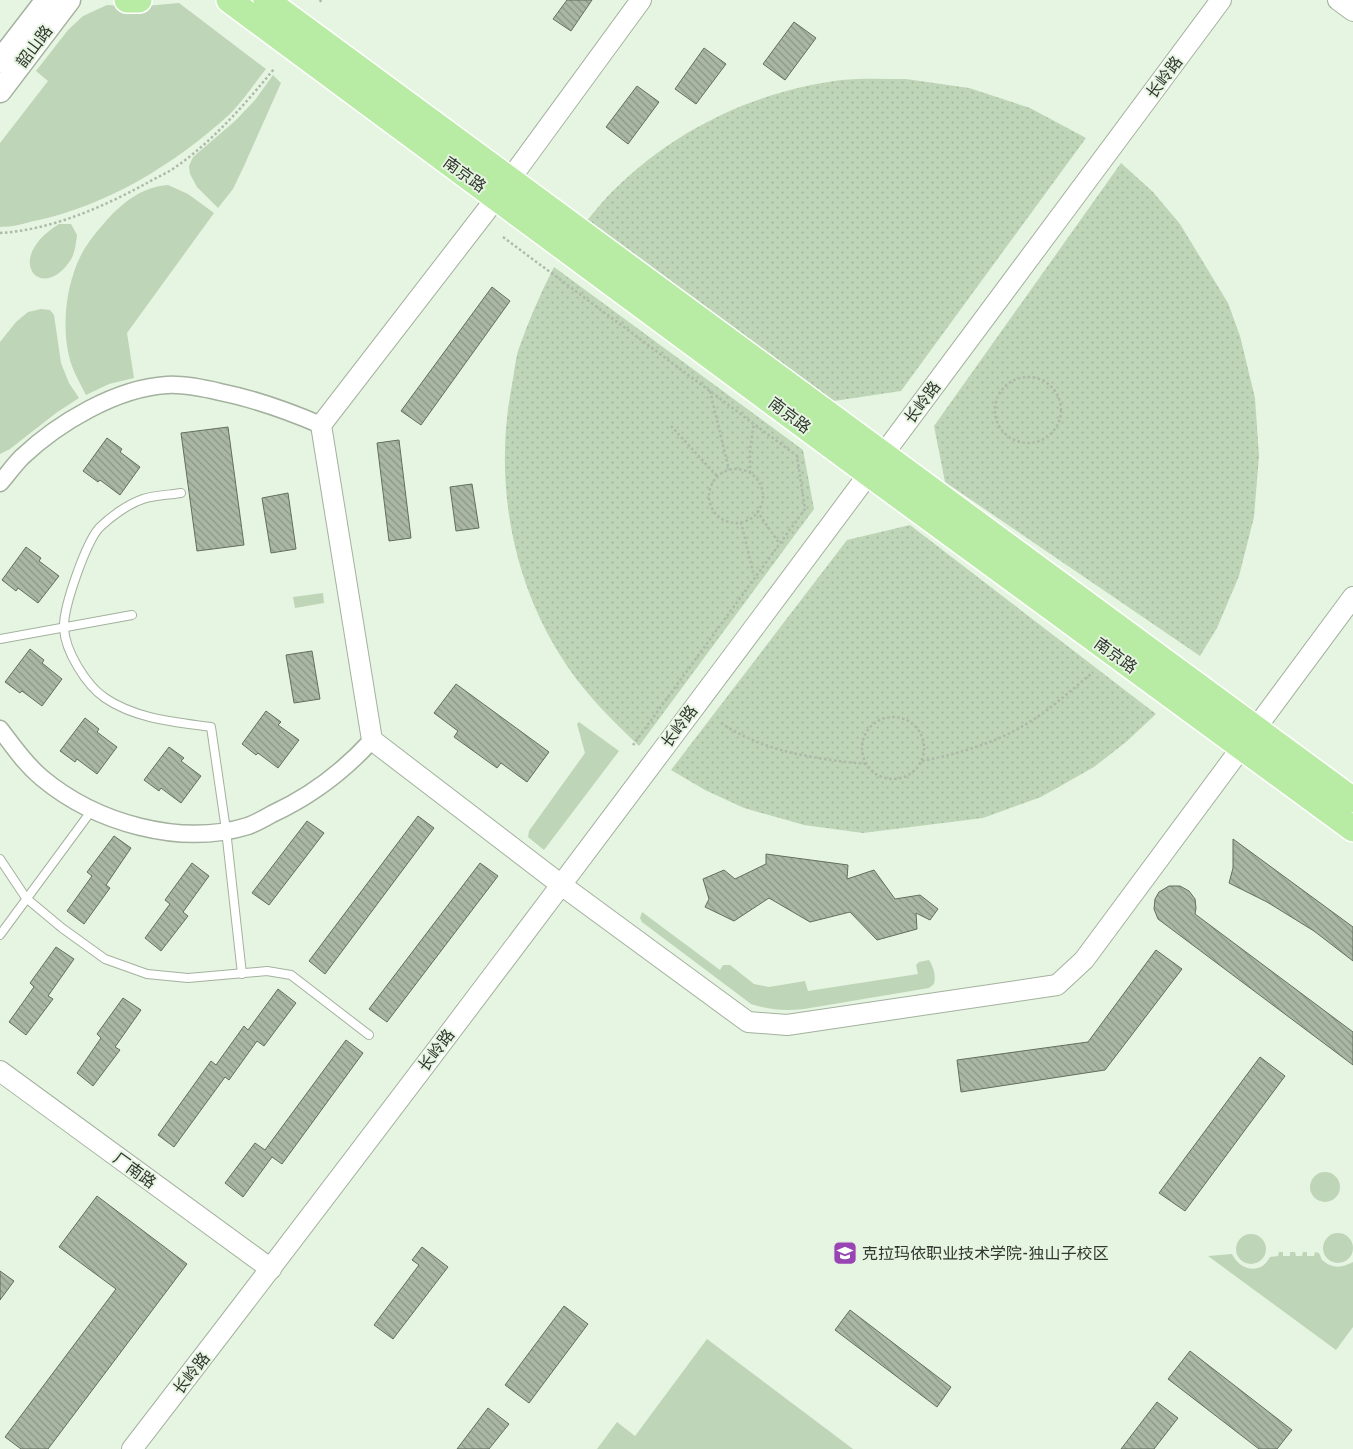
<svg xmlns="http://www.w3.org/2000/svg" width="1353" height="1449" font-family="Overpass,'Noto Sans SC',sans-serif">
	<defs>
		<pattern id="park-dots" width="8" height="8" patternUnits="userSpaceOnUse" patternTransform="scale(1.25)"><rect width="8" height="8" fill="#bfd5b7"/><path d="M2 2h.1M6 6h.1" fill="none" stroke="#a5b79e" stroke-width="1.8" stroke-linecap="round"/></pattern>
		<pattern id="building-back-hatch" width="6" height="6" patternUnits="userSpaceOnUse" patternTransform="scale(1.25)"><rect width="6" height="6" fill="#a9b7a4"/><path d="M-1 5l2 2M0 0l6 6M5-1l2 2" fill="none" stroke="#8a9686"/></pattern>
	</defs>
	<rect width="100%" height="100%" fill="#e6f5e1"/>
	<!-- grass -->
	<g fill="#bfd5b7">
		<path d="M179,3L266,69C254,84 243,101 230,114C175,164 107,206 34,221C23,224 11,227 0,227V143L48,81L36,71L68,30L83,16L107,5L134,7Z"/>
		<path d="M273,75L281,83L244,166L233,189L218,208L197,187L190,174L189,166L193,157L235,121L255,100Z"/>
		<path d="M168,185L188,194L214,213L127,333L134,378L109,384L86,395C80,383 72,370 69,356C61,323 67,277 85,248C91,238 99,229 106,221C123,202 142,187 168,185Z"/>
		<path d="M59,224H71L77,235C76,243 75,254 70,261C41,304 2,259 59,224Z"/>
		<path d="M41,309L50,310L54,315L61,363L69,383L79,398L56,413L10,449L0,454V342L16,322L28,312Z"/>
		<path d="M323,593L324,603L295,608L293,597Z"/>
		<path d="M579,722L619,751L544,850L528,837L529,831L585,753L577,724Z"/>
		<path d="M642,912L720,970L723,965H730L754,984L769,987L805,981L808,991L918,974L916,965L919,962L929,960C934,968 936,975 934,984L929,988L804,1009C785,1011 769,1010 751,1004L642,922L640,918Z"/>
		<circle cx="1325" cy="1187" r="15"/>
		<circle cx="1338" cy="1248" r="15"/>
		<circle cx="1251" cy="1249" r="15"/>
		<path d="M1279,1252H1283V1256H1290V1252H1295L1296,1256H1302L1303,1252H1307V1256H1314L1315,1252L1319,1253L1322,1260C1333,1269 1341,1268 1353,1262V1327L1336,1350L1208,1256L1232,1254C1240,1271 1261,1275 1270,1257L1278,1256Z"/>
		<path d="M707,1339L853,1449H597L617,1422L635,1436Z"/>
	</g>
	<!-- park -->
	<g fill="url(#park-dots)">
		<path d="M906,79L969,88L1030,108L1086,138L901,391L834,401L582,226C593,214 603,200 615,189C676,129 756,91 841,80C862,78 885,79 906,79Z"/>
		<path d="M1121,163L1153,192L1180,224L1228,303L1240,336L1255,398L1259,456L1254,517L1239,576L1217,628L1200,656L945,482L934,426Z"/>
		<path d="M554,267L803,450L814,509L639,746C610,718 581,690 560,655C510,575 494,476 512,385C514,374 515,362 518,351C528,322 540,294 554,267Z"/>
		<path d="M910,525L1156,714L1126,742L1094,767L1041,797L983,818L863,833L804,825L744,808L705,790L671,770L847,540Z"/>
	</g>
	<!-- building -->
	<g fill="url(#building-back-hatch)" stroke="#636f5e">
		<path d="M567,0H592L571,31L553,19Z"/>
		<path d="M794,22L816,38L785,80L763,64Z"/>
		<path d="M704,48L726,64L696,104L675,89Z"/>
		<path d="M637,86L659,102L628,144L606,127Z"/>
		<path d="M492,287L510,301L421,425L401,411Z"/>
		<path d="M228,427L244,545L197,551L181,433Z"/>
		<path d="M107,438L122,449L120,452L140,467L120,495L100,480L98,482L83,471Z"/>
		<path d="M399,440L411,538L389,541L377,443Z"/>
		<path d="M472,484L479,528L456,531L450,487Z"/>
		<path d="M288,493L296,549L271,553L262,498Z"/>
		<path d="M26,547L41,558L39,561L59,576L38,603L18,588L16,591L2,580Z"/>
		<path d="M30,649L44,660L42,663L62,679L42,706L22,691L20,693L5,682Z"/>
		<path d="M312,651L320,699L294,703L286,655Z"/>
		<path d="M456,684L549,752L527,782L501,763L497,768L454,737L458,731L434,713Z"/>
		<path d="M266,711L281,722L278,725L299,740L278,768L258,753L256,755L242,744Z"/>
		<path d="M85,718L99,729L97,732L117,747L97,774L77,759L75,762L60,751Z"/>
		<path d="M169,747L184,758L181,761L201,776L181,803L161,788L159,791L144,780Z"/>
		<path d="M418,816L434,828L325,974L309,961Z"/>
		<path d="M307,821L324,833L269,905L252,893Z"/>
		<path d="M114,836L131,848L106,885L110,888L84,924L67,911L92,876L87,872Z"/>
		<path d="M1233,839L1353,927V961L1314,931L1267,902L1229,883L1233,868Z"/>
		<path d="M766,854L848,865L847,879L874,870L895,899L920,895L938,909L930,920L916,913L917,929L877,940L850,912L810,922L769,898L734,921L705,907L709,899L703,879L724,870L735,879L766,864Z"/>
		<path d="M192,863L209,876L183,912L188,916L161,951L145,938L170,904L165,900Z"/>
		<path d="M480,863L498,876L387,1022L369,1009Z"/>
		<path d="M1169,886H1180L1189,891L1195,899L1196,908L1195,914L1353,1032V1065L1158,919L1154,909L1155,899L1159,892Z"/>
		<path d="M56,947L74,959L48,996L53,999L26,1035L9,1022L34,987L30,983Z"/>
		<path d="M1156,950L1182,969L1105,1070L961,1092L957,1060L1088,1042Z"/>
		<path d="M278,989L296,1003L264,1046L257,1041L229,1080L225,1077L174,1147L158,1135L211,1061L216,1065L244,1026L248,1030Z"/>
		<path d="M123,998L141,1010L115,1047L120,1050L93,1086L77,1073L101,1038L97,1034Z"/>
		<path d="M346,1040L363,1053L282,1164L272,1157L243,1197L225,1183L255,1143L265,1150Z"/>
		<path d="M1260,1057L1285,1076L1185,1211L1159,1193Z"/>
		<path d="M97,1196L187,1264L48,1449H21L5,1437L116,1289L59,1247Z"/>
		<path d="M422,1247L448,1267L393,1339L374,1325L419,1265L412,1260Z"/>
		<path d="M0,1271L14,1281L0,1300Z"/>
		<path d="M564,1306L588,1324L529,1403L505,1385Z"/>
		<path d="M850,1310L951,1387L937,1407L835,1330Z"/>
		<path d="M1190,1351L1292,1430L1277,1449H1259L1168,1379Z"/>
		<path d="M1157,1402L1178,1418L1154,1449H1121Z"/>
		<path d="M488,1408L509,1424L489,1449H457Z"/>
	</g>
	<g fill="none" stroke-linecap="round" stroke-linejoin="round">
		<!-- service casing -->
		<g stroke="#a3b19e" stroke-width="10">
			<g id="service">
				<path d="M181,493C169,495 155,495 143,499C128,504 110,517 99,528C86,543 63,607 64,628C65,651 86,685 105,698C136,719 175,722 211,727L226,830L242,974"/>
				<path d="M0,639L132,615"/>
				<path d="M0,859L26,898L62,928L105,959L147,974L188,978L267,971L291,975L369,1035"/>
				<path d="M0,935L92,810"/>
			</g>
		</g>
		<!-- minor casing -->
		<g stroke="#a3b19e" stroke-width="19">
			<g id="minor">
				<path d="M0,483C7,475 14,465 22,457C58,423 116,388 167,385C184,384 203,388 220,392C255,399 288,411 321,425"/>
				<path d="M0,729C13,746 25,764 42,778C96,823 180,847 248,826C256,823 265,818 272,814C311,796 343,772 372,740"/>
			</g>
		</g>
		<!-- tertiary casing -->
		<g stroke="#a3b19e" stroke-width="22">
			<g id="tertiary">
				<path d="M641,0L497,197L321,425L372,740L560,884L748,1022L787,1025L1057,985L1084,960L1353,597"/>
				<path d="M1338,0L1353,11"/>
				<path d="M0,1071L271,1269"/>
				<path d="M132,1449C501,970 861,485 1221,0"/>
			</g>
		</g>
		<!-- secondary casing -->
		<g stroke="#a3b19e" stroke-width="25">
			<g id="secondary">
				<path d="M0,61L47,0"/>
				<path d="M0,91L69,0"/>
			</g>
		</g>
		<!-- primary casing -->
		<g stroke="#fff" stroke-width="28">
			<g id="primary">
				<path d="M127,0H139"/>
				<path d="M229,0L869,474L1353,829"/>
				<path d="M266,0L1353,800"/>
			</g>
		</g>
		<!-- path -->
		<g stroke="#adb9a9" stroke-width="2.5" stroke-dasharray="2.5 2.5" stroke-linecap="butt">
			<path d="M320,2L321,0"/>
			<path d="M0,233C51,230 103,207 147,183C157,177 168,173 177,166C214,140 245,104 274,69"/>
			<path d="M503,237L797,456L805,509L633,745"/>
			<circle cx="1028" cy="410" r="33"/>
			<path d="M710,391L729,470"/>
			<path d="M671,426L717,476"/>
			<circle cx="736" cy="496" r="27"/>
			<path d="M750,473V449L754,423"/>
			<path d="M757,511L779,543"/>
			<path d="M741,522L754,576"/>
			<circle cx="893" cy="748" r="31"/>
			<path d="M721,723C764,752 815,759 866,764"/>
			<path d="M922,761C953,755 985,746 1014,731C1043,716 1067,694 1092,673"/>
		</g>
		<!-- service -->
		<use href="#service" stroke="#fff" stroke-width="8"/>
		<!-- minor -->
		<use href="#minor" stroke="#fff" stroke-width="16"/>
		<!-- tertiary -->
		<use href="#tertiary" stroke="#fff" stroke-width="20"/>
		<!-- secondary -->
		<use href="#secondary" stroke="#fff" stroke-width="22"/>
		<!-- primary -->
		<use href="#primary" stroke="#b8eba3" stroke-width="25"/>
	</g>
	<!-- icons -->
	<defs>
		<g id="university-square" transform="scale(1.25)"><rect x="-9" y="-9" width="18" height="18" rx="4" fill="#9844b2" stroke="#e6f5e1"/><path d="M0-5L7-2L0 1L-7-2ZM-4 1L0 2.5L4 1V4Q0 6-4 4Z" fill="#fff"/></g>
	</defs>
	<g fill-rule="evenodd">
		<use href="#university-square" x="845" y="1253"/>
	</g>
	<g text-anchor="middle" stroke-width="4" stroke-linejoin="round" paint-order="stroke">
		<!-- street labels -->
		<g font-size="16" fill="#31362f" stroke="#e6f5e1">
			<text transform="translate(34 46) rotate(-53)" y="6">韶山路</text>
			<text transform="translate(1164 77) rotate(-53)" y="6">长岭路</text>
			<text transform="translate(465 174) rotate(36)" y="6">南京路</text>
			<text transform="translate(922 402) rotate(-53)" y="6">长岭路</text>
			<text transform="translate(790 415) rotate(37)" y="6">南京路</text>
			<text transform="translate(1116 655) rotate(36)" y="6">南京路</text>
			<text transform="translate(679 726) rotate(-53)" y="6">长岭路</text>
			<text transform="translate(436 1050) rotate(-53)" y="6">长岭路</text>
			<text transform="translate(135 1170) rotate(36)" y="6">厂南路</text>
			<text transform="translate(191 1373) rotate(-52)" y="6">长岭路</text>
		</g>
		<!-- poi labels -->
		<g font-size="16" fill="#31362f" stroke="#e6f5e1" text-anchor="start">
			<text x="862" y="1259">克拉玛依职业技术学院-独山子校区</text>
		</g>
	</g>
</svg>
